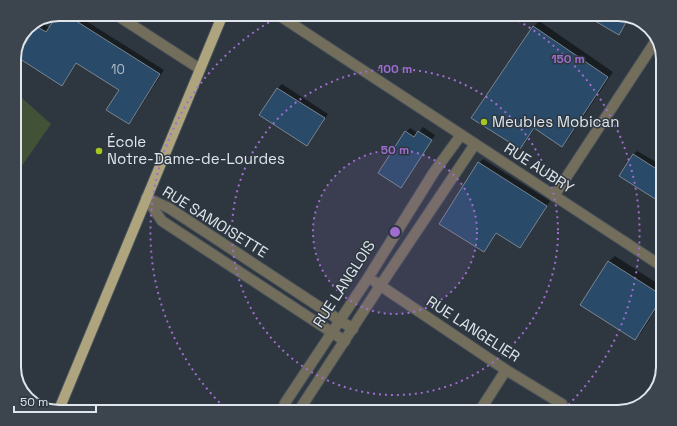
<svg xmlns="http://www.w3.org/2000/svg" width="677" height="426" font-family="'Space Grotesk',sans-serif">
	<rect width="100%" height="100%" fill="#2e3740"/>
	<!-- green -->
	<path fill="#425236" d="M14,91L51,124L14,177Z"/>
	<!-- shadow -->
	<g fill="#0007">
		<path d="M59,14H75L164,70L133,119L129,123L120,89L77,62L66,81L62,85L18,57L37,26L41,22L50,28Z"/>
		<path d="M585,14H618L630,18L622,30L618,34Z"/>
		<path d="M539,21L613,72L568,140L562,146L535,128L525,143L520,148L533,27Z"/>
		<path d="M282,84L328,114L311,141L307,145L261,115L278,88Z"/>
		<path d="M423,127L435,135L405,182L401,186L406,132L410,128L418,133Z"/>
		<path d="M637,151L663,166V203L633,155Z"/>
		<path d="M483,159L550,201L524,243L520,247L497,233L484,251L479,163Z"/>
		<path d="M615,256L663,287V298L641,333L635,339L581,304L609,261Z"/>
	</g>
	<!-- building -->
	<g fill="#294a68" stroke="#7a8590">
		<path d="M59,14H65L160,74L129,124L106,110L119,90L76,63L62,86L17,57L36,26L46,32L57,15Z"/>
		<path d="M583,14H618L629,17L619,35Z"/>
		<path d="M533,26L608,77L562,147L534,128L520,149L471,118Z"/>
		<path d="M277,88L325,118L307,146L259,115Z"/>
		<path d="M405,131L414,137L418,131L432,140L401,188L378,173Z"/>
		<path d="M633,154L663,173V204L619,176Z"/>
		<path d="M478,162L547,206L520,248L496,233L484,252L439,224Z"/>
		<path d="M608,261L663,296L635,340L580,305Z"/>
	</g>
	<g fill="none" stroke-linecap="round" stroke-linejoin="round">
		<!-- minor casing -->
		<g stroke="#4a535b" stroke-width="12">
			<g id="minor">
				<path d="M115,14L200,69"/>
				<path d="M277,14L663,267"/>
				<path d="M554,196L655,42"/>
				<path d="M146,198L162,221L345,341"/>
				<path d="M147,198L169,208L353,329"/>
				<path d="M375,282L506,370L562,404"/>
				<path d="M282,412L285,403L368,278L434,172L461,135"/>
				<path d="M298,412L380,286L475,144"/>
				<path d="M479,412L506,370"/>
			</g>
		</g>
		<!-- major casing -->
		<g stroke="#4a535b" stroke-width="12">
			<path id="major" d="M58,412L223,14"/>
		</g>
		<!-- minor -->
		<use href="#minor" stroke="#736e5b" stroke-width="10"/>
		<!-- major -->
		<use href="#major" stroke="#aea57e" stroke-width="10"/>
	</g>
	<!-- distance rings -->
	<circle cx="395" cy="232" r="82" fill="#9e6dce" fill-opacity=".12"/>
	<g fill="none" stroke="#9e6dce" stroke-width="2" stroke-dasharray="2 4">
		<circle cx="395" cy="232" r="82"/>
		<circle cx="395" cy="232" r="163"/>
		<path d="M228 411A245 245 0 0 1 282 15M508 15A245 245 0 0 1 562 411"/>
	</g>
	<!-- markers -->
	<g fill="#a7c71e" stroke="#2e3740" stroke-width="1.5">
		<circle cx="484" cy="122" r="4"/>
		<circle cx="99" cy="151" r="4"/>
	</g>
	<g text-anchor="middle" stroke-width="3" stroke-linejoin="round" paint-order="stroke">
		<!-- number labels -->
		<g font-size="13" fill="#b2beca">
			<text x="118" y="74">10</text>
		</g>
		<!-- poi labels -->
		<g font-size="15" fill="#dfe5eb" stroke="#2e3740" text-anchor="start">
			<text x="492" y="127">Meubles Mobican</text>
			<text x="107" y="147">École<tspan x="107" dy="17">Notre-Dame-de-Lourdes</tspan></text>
		</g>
		<!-- street labels -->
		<g font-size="15" fill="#dfe5eb" stroke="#2e3740">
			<text transform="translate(539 168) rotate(33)" y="5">RUE AUBRY</text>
			<text transform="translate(215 222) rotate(32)" y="5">RUE SAMOISETTE</text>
			<text transform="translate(344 284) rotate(-57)" y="5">RUE LANGLOIS</text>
			<text transform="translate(473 329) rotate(33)" y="5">RUE LANGELIER</text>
		</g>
	</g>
	<!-- crop -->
	<path d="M0 0H677V426H0ZM59 21H618A38 38 0 0 1 656 59V367A38 38 0 0 1 618 405H59A38 38 0 0 1 21 367V59A38 38 0 0 1 59 21Z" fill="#3c454e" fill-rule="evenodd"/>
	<path fill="none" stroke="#dfe5eb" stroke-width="2" d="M59 21H618A38 38 0 0 1 656 59V367A38 38 0 0 1 618 405H59A38 38 0 0 1 21 367V59A38 38 0 0 1 59 21Z"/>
	<circle cx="395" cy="232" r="6" fill="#9e6dce" stroke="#2e3740" stroke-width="2"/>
	<g font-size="12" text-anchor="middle" font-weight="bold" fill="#9e6dce" stroke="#2e3740" stroke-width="3" stroke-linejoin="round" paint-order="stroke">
		<text x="568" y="63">150 m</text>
		<text x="395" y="73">100 m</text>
		<text x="395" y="154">50 m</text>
	</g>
	<!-- scale -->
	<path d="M14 406v6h82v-6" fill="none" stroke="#dfe5eb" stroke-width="2"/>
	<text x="20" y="406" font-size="12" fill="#dfe5eb" stroke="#2e3740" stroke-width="3" paint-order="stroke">50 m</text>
</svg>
